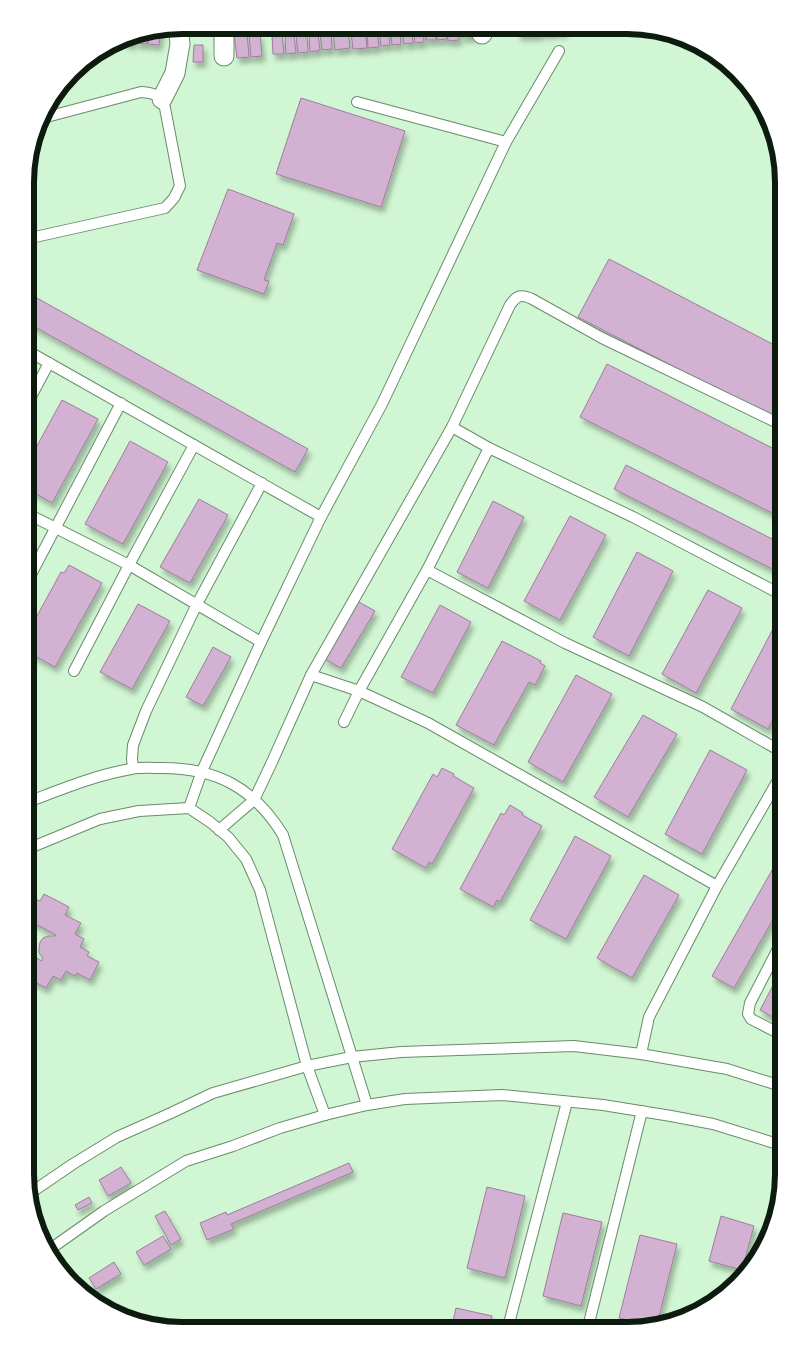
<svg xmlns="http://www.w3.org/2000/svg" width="809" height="1356" font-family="'Alegreya Sans',sans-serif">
	<defs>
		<filter id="shadow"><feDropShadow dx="3" dy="5.5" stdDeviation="2.5" flood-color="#0004"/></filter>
	</defs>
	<rect width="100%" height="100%" fill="#d1f6d3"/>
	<!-- building -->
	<g fill="#d3b1d3" stroke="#9e7d9e" filter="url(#shadow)">
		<path d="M390,26H399L401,44L392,45Z"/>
		<path d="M402,26H411L413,43L404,44Z"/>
		<path d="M413,26H423L424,42L415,43Z"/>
		<path d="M425,26H435L436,40H426Z"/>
		<path d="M436,26H446L447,39L437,40Z"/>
		<path d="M447,26H458L459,40L448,41Z"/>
		<path d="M461,26H474L475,36L462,37Z"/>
		<rect x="518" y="26" width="22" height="9"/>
		<rect x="542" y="26" width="10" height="7"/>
		<rect x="553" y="26" width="11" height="6"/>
		<path d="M388,27L390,45L381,46L379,28Z"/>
		<path d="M161,29L159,45L148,44L149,32Z"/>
		<path d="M377,29L379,47L368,48L367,30Z"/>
		<path d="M365,30L367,48L353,49L351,32Z"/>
		<path d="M348,31L350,48L335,50L333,32Z"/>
		<path d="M147,32V44L136,43L137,34Z"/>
		<path d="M331,32L332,49L322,50L320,33Z"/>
		<path d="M247,33L249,57L237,58L234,34Z"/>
		<path d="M318,33L320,50L310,52L309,34Z"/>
		<path d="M260,34L262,56L251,57L249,35Z"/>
		<path d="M282,34L284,54H273L272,35Z"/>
		<path d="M134,35L133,44L124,43L125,36Z"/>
		<path d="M294,35L296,53L286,54L285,36Z"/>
		<path d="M307,35L308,52L298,53L296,36Z"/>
		<path d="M194,45H203V62H193Z"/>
		<path d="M301,98L405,131L381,207L276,174Z"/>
		<path d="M228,189L294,214L283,245L277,243L264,280L269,281L264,294L197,270Z"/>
		<path d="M609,259L784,350V424L578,317Z"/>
		<path d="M26,292L308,449L295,472L26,322Z"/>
		<path d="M607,364L784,454V519L580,417Z"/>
		<path d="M62,400L98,419L52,503L26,488V466Z"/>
		<path d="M130,441L168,462L123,544L85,524Z"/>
		<path d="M626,465L784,545V575L614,489Z"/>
		<path d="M199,499L228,515L190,583L160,567Z"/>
		<path d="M493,501L524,517L488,588L457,572Z"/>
		<path d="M570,516L606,535L560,620L524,601Z"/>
		<path d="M637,552L673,571L629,656L593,637Z"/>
		<path d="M69,565L102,583L55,667L26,651V636L61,572L64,573Z"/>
		<path d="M708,590L742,608L696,693L662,674Z"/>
		<path d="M357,601L375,611L341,668L323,658Z"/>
		<path d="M138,604L170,621L132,689L100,672Z"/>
		<path d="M440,605L471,622L433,693L401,677Z"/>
		<path d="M774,627L784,633V698L768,729L731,709Z"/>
		<path d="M502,641L541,661L540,663L545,666L535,685L529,682L494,745L456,725Z"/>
		<path d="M213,647L231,657L203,706L186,697Z"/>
		<path d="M576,675L612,694L563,782L528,762Z"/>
		<path d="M643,715L677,734L628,817L594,797Z"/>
		<path d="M710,750L747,770L702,854L665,834Z"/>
		<path d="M442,768L454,774L453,776L474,788L432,864L429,862L426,868L392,849L433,774L437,777Z"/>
		<path d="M510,805L523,813L522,815L542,826L500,902L497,900L493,907L460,889L501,813L504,815Z"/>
		<path d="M575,836L611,856L566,939L530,920Z"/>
		<path d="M784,849V900L734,988L712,976Z"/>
		<path d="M644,875L679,895L632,978L597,958Z"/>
		<path d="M25,894L40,901L44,894L69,907L65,915L81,923L75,934L84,939L80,947L89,952L87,956L99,962L90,980L77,973L75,976L66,971L61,980L53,976L46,988L29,979L25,986V952L42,961L43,958L39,953V948L40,942L43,938L48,936H55L56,935L25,918Z"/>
		<path d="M784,965V1023L760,1010Z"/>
		<path d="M349,1163L353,1172L231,1224L234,1229L207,1240L200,1223L226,1212L227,1215Z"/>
		<path d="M121,1167L131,1183L108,1196L99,1180Z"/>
		<path d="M487,1187L525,1196L505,1278L467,1268Z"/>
		<path d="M89,1197L92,1203L78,1210L75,1205Z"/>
		<path d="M165,1211L181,1239L171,1245L155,1216Z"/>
		<path d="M563,1213L602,1222L581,1306L543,1296Z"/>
		<path d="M721,1216L754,1226L742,1270L709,1261Z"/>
		<path d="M640,1235L677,1244L657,1325L652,1326L619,1318Z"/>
		<path d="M163,1236L171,1249L144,1265L136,1252Z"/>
		<path d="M114,1262L121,1274L96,1289L89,1278Z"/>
		<path d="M456,1308L492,1316L488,1331L451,1330Z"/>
	</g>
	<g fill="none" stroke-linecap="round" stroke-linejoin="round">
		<!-- lane casing -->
		<g stroke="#698b6b" stroke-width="12">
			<g id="lane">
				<path d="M357,102L506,142"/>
				<path d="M26,239L165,208L174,198L180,186L165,108C160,95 155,93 141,92L39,119"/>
				<path d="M26,350L321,517"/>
				<path d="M26,406L49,363"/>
				<path d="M452,427L489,448L633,517L784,596"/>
				<path d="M26,513L129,565L261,642"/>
				<path d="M427,570L565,643L703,707L784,753"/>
				<path d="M26,584L121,403"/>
				<path d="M74,671L129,565L194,445"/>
				<path d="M311,675L359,691L428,723L717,886"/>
				<path d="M344,722L359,691L427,570L489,448"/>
				<path d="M133,768L132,759L133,745L146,711L197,604L262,483"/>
				<path d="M25,803C60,790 95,775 131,769C141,767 152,768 162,768C217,768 254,788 283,835L367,1105"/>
				<path d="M189,808L202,771L261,642L321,517L382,404L506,142L559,51"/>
				<path d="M219,830L254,800L272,762L311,675L452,427L510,305C517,295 521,294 532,299L602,338L784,426"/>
				<path d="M25,850L100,819L139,811L189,808L210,822L228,837L246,859L260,890L307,1066L325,1115"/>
				<path d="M784,1036L751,1019L748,1014L750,1003L784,937"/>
				<path d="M641,1054L649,1017L717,886L784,770"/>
				<path d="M29,1194L73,1164L117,1137L171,1113L213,1093L307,1066L352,1057L401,1052L574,1046L641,1054L727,1069L784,1087"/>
				<path d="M767,1242L784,1171"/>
				<path d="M49,1250L104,1211L186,1161L233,1146L280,1128L325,1115L367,1105L405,1099L502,1095L603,1105L671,1116L713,1124L784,1146"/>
				<path d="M507,1331L567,1102"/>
				<path d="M587,1331L642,1111"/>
			</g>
		</g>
		<!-- street casing -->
		<g stroke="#698b6b" stroke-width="21">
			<g id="street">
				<path d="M482,26V34"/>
				<path d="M224,56V25"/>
				<path d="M162,99L175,73L180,44L178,26"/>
			</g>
		</g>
		<!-- lane -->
		<use href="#lane" stroke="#fff" stroke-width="10"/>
		<!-- street -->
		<use href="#street" stroke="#fff" stroke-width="19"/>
	</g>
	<!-- crop -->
	<path d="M0 0H809V1356H0ZM182 34H627A148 148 0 0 1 775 182V1174A148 148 0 0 1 627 1322H182A148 148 0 0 1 34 1174V182A148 148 0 0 1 182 34Z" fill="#fff" fill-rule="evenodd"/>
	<path fill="none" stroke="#0d1b0e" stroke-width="6" d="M182 34H627A148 148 0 0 1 775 182V1174A148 148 0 0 1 627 1322H182A148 148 0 0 1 34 1174V182A148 148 0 0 1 182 34Z"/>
</svg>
